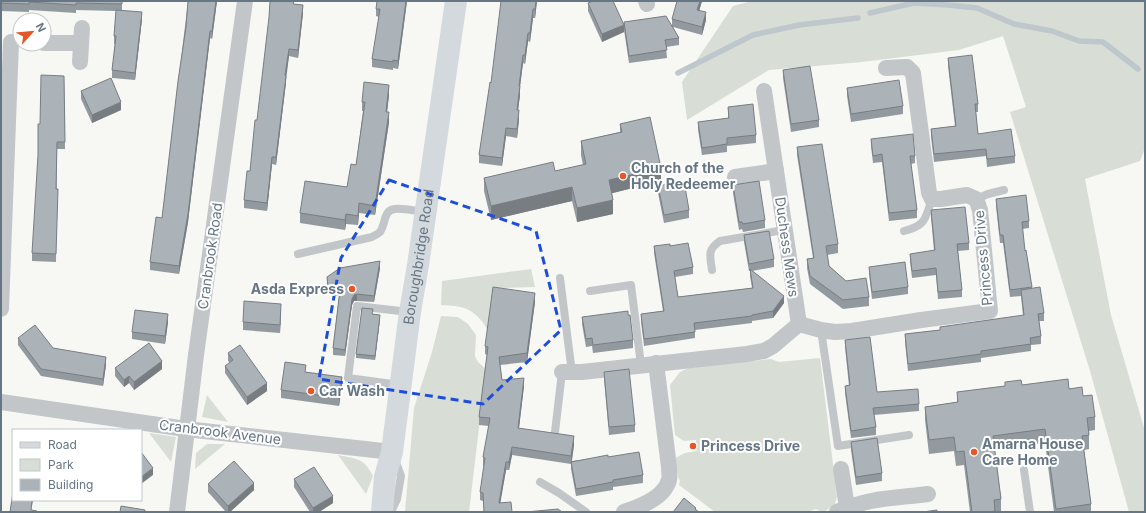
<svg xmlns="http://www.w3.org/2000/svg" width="1146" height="513" font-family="Inter,sans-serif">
	<rect width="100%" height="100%" fill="#f7f7f4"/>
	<!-- green -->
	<g fill="#d8ded5">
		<path d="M752,1H1145V148L1140,161L1085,179L1111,315L1145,431V512H1129L1090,371L1010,112L1026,107L1003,36L959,50L862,62L769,70L687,120L682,82L733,6Z"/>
		<path d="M531,269L535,287L496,288L489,334C485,322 473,309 460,307C454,305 447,306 441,305L442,281Z"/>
		<path d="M441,316L458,317L468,324L476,335L475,356L478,362L486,369L469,512H405L414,408L432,352Z"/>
		<path d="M820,358L837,497L834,506L823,512L816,509L807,512H715L679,485L680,481L678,477L675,458L685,453L697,451L696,440L684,441L675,435L670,385L680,372L688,368L771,359L779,362Z"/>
		<path d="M207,395L228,422L202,417Z"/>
		<path d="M149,433L176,437L171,462Z"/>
		<path d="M207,444H225L195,469L196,453Z"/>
		<path d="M338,455C357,459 364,458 373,476L366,494Z"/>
	</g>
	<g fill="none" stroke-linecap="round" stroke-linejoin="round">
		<!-- stream -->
		<g stroke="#bdc7cc" stroke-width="5.5">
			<path d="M870,13L914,3L948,5L977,8L1014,24L1052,31L1079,41L1103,42L1138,69"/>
			<path d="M678,73L753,35L799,25L858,18"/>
		</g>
		<!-- service -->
		<g stroke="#c2c6c9" stroke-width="8">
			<path d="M976,199L988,194L1004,190"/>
			<path d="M904,231C927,225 925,218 932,199"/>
			<path d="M298,254L372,237C375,235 378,234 380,232C386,224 383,210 395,209C404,208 415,211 424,212"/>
			<path d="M712,270C710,255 707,250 720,241L784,230"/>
			<path d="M560,278L572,373"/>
			<path d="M590,291L631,285L641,365"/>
			<path d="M821,330L838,446L909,435"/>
			<path d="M400,385L348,378L357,306L409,312"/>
			<path d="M555,432L562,372"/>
			<path d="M1024,470L1030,512"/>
			<path d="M540,482L559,493L586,512"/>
			<path d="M391,512L397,499L401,476L395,460"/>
		</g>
		<!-- minor -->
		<g stroke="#c2c6c9" stroke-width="16">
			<path d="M646,1L647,4"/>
			<path d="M44,43H81"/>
			<path d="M80,62L82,28"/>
			<path d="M764,91L776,171"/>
			<path d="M735,177L776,171L799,324"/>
			<path d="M1,309L11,42"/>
			<path d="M799,324L821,330L835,332L852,331L921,320L990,311L980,210L976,199L967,195L941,199H932L929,193L913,73L907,67L886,68"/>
			<path d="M562,372H582L747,354L764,351L773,346L799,324"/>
			<path d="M1,402L186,429L392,452"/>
			<path d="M841,469L847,507"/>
			<path d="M177,512L196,355L245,1"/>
			<path d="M624,512C640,507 664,498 669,480C670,477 669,471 669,467L656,363"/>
			<path d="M837,512C865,498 898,498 928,494"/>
		</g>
		<!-- primary -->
		<path stroke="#d4d9dd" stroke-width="22" id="s1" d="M382,512L385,477L392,452L410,312L418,265L456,1"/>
	</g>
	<!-- wall -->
	<g fill="#939a9f">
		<path d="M1,1H122V10L142,19L135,80L112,78V70L115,44H114V36L116,11L76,10V13L29,10V12L1,11Z"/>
		<path d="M188,1H217L212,39L210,38L188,222L179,274L150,270V262L162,218Z"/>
		<path d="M407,1L398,69L393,68V70L372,67V59L379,17L376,16V9Z"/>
		<path d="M537,1L535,18H533L530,42L528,41L525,64L523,63L520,86V95L518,110L519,119L517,138L506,136L502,166L479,163V155L491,83Z"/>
		<path d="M702,1L699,11L706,20L702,35L673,27L679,38V45L666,47L667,58L629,63L624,30V22L672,25V19Z"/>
		<path d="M588,3L624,32L602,42L588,11Z"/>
		<path d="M294,4L303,13L298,58L289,56L276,165L272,164L267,211L244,208V200L250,171L257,120Z"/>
		<path d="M948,58L978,104V112H975L978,134L1015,156V163L987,167L986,156L934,162L931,136V129L955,126L948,66Z"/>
		<path d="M783,70L819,120V127L791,132L783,78Z"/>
		<path d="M64,76L65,149H57L56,262L32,261V253Z"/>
		<path d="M847,88L903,106V114L851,122L847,96Z"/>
		<path d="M81,91L121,110L92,123L81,99Z"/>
		<path d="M389,95L387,112L389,122L375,215L359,213L358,225L346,224L345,230L300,223V213L347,187L356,165L363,111H362V102Z"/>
		<path d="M728,107L756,135V143L727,146V152L702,155L698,130V122L728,118Z"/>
		<path d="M620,124L661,181L612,193L613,214L577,222L572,201L491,220L484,191V178L555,171L583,165L581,155V141L620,132Z"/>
		<path d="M871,139L915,156V163L911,164L917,210V218L889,221L882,162L873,163L871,146Z"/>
		<path d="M797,147L838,244V253L827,255L829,266L846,281L869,297V306L843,309L810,284L807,268V259L813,258L797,155Z"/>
		<path d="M733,185L765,220V228L743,232L742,229L739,230L733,193Z"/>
		<path d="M658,186L689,210V218L664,223L658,193Z"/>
		<path d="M996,199L1029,221V228L1022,229L1025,251L1026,250L1032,288L1044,313V321H1039L1041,336V344L1031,345V351L981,358V362L908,371L905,342V334L940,330V327L1023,316L1021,296L1010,297L1003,243H1000L996,206Z"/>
		<path d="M931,210L969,243V250L958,251L962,290V297L938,299L936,275L912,278L910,261V254L934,251L931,217Z"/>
		<path d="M744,235L774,259V267L752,271L784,303L773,318L752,321V323L695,330V338L644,346L641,321V314L663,311L654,253V246H670L693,267V274L675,277L678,297L752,288L750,276V271H749L744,242Z"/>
		<path d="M869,267L908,287V294L872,299L869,274Z"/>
		<path d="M380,268L374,302L357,301H354L352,305L345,356L333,355V348L339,296L328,294L327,277Z"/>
		<path d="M535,302L527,362L500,365L502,380L524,386L519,428L574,445L572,461L608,457L643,475V483L613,487V490L576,496L571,469V464L512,455L509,470H506L500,502L512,512H484L483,501L480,500V492L484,466H483V457L489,426L479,425V417L487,355L485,354V346Z"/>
		<path d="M281,312L280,333L243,330V322Z"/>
		<path d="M373,314L380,319L375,360L356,358V354Z"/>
		<path d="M582,317L633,340V348L593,353L592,346L586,347L582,324Z"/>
		<path d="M168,322L165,344L132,339V332Z"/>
		<path d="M18,338L106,365L103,386L41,376L18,345Z"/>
		<path d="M845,340L877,392L919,404V411L874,415L876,427V435L851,438L845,393V386H849L845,347Z"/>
		<path d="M228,353L267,391L247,405L225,373V366L230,363L228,361Z"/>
		<path d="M115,368L162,369L134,390L129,383L124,387L115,376Z"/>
		<path d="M306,372L342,385L339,406L281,398V390Z"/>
		<path d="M604,372L635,425V432L609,435L604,379Z"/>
		<path d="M1005,382L1022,385L1069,389L1083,396L1095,417V430L1089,431V449L1084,450L1091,504V512H1054L1045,443L994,449L1001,499V512H970L964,465L956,466L954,451L929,454L925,420V407L957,402V392L1005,386Z"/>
		<path d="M851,442L882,473V481L856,485L851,450Z"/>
		<path d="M294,479L333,503L319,512H310L294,487Z"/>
		<path d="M208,484L254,490L230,512H226L208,492Z"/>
	</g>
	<!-- shaded-wall -->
	<g fill="#787d82">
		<path d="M216,1H217L212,39V31Z"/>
		<path d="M406,1H407L398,69V61Z"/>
		<path d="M536,1H537L535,18V9Z"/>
		<path d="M700,1H702L697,18V10Z"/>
		<path d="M303,5V13L298,58V50Z"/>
		<path d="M533,9V18L530,42V33Z"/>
		<path d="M142,12V19L135,80V73Z"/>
		<path d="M706,12V20L702,35V27Z"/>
		<path d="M624,25V32L602,42V34Z"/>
		<path d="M210,31V38L188,222L179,274V266Z"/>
		<path d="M528,33V41L525,64V55Z"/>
		<path d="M289,49V56L286,76V83L276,165V157L285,75Z"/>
		<path d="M523,55V63L519,95V86Z"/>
		<path d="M389,85V95L386,121V112Z"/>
		<path d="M520,86V95L517,118V110Z"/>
		<path d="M121,102V110L92,123V115Z"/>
		<path d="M519,110V119L517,138V129Z"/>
		<path d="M389,112V122L375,215V206Z"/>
		<path d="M506,128V136L502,166V158Z"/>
		<path d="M272,157V164L267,211V203Z"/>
		<path d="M661,168V181L609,194V180Z"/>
		<path d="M572,187V201L491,220V206Z"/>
		<path d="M613,200V214L577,222V208Z"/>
		<path d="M359,203V213L358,225V216Z"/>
		<path d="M346,214V224L345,230V220Z"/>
		<path d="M380,261V268L374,302V296Z"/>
		<path d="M535,293V302L527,362V353Z"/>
		<path d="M357,294V301H354L352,305L345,356V350L352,299L354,295Z"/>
		<path d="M784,296V303L773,318V311Z"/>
		<path d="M281,304V312L280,333V325Z"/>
		<path d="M168,314V322L165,344V336Z"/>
		<path d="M380,315V319L375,360V356Z"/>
		<path d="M106,357V365L103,386V379Z"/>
		<path d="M162,361V369L134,390V382Z"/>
		<path d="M129,376V383L124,387V380Z"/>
		<path d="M342,377V385L339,406V398Z"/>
		<path d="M524,378V386L518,436V428Z"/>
		<path d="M267,383V391L247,405V397Z"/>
		<path d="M574,436V445L571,464V456Z"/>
		<path d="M512,447V455L509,470V462Z"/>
		<path d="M506,462V470L499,511V503Z"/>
		<path d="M153,468V475L141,484V477Z"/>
		<path d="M254,483V490L230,512H228V506Z"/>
		<path d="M333,496V503L319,512H313V508Z"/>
		<path d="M32,500H33L31,512Z"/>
	</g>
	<!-- building -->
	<g fill="#abb3b9" stroke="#787d82">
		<path d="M1,1H122V4L76,3V5L29,2V4L1,3Z"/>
		<path d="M188,1H216L212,31H210L188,214L179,266L150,262L156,217L162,218L178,81L186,27Z"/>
		<path d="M270,1H294L293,4L303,5L298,50L289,49L285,75L286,76L276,157H272L267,203L244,200L247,171H250L255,120H257L269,17Z"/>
		<path d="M377,1H406L398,61L393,60V62L372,59L380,9H376Z"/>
		<path d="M501,1H536L535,9H533L530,33H528L525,55H523L519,86H520L517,110H519L517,129L506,128L502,158L479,155L490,82L491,83Z"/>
		<path d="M593,1H613L624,25L602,34L588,3Z"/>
		<path d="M677,1H700L697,10L706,12L702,27L672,19Z"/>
		<path d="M116,10L142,12L135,73L112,70L116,36H114Z"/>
		<path d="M666,16L679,38L665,40L667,50L629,56L624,22Z"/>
		<path d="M972,55L978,104H975L978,134L1011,129L1015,156L987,159L986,149L934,154L931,129L956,126L948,58Z"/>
		<path d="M810,66L819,120L791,124L783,70Z"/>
		<path d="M41,75L64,76L65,142H57L56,189H58L56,254L32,253L38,155V124H40Z"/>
		<path d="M111,78L121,102L92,115L81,91Z"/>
		<path d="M899,80L903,106L851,114L847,88Z"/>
		<path d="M364,82L389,85L386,112H389L375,206L359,203L358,216L346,214L345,220L300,213L305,181L347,187L351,164L356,165L365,102H362Z"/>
		<path d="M753,104L756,135L727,138V144L702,148L698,122L729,118L728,107Z"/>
		<path d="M650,117L661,168L609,180L613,200L577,208L572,187L491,206L484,178L553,162L555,171L586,164L581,141L622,132L620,124Z"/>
		<path d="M913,134L915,156H910L917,210L889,213L882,154L873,156L871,139Z"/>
		<path d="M822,144L838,244L826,246L829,266L846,281L866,278L869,297L843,300L810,276L807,259L814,258L797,147Z"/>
		<path d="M684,181L689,210L664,215L658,186Z"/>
		<path d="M759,181L765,220L743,224L742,222H739L733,185Z"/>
		<path d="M1026,195L1029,221L1022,222L1025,251L1026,250L1032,287L1010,290L1003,235H1000L996,199Z"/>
		<path d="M965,207L969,243L957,244L962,290L938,292L936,268L912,271L910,254L935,250L931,210Z"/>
		<path d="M769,231L774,259L749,264L744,235Z"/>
		<path d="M688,243L693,267L674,271L678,297L753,288L750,269L784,296L773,311L752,315V316L694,323L695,332L644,339L641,314L664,311L654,246L670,244V246Z"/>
		<path d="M380,261L374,296L357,294L354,295L352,299L345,350L333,348L340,290L328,288L327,277L340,268Z"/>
		<path d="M905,262L908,287L872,292L869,267Z"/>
		<path d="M493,287L535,293L527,353L499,357L502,380L524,378L518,428L574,436L571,456L512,447L509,462H506L499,503L511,502L512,512H484L483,493L480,492L485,458L483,457L490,418L479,417L488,347L485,346Z"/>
		<path d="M1040,287L1044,313L1038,314L1041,336L1030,338L1031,344L981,351V354L908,364L905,334L940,330V327L1024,315L1021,290Z"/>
		<path d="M244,301L281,304L280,325L243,322Z"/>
		<path d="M362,308L373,309L372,314L380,315L375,356L356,354Z"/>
		<path d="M135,310L168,314L165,336L132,332Z"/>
		<path d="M628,311V315H630L633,340L593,345L592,338L586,339L582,317Z"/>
		<path d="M35,325L53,348L106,357L103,379L41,369L18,338Z"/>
		<path d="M870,337L877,392L918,389L919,404L873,408L876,427L851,431L845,386L850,385L845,340Z"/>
		<path d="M149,343L162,361L134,382L129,376L124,380L115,368Z"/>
		<path d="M240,345L267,383L247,397L225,366L233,360L228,353Z"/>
		<path d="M285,362L306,365L305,372L342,377L339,398L281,390Z"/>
		<path d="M629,369L635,425L609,427L604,372Z"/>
		<path d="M1068,379L1069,389L1082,387L1083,396L1092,395L1095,417L1087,418L1089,435L1082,436L1091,504L1056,509L1045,429L993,436L1001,499L994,500L995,511L989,512H972L964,451L956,452L954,437L929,440L925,407L958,402L957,392L1005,386V382L1021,380L1022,385Z"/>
		<path d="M877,438L882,473L856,477L851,442Z"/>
		<path d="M141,452L153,468L141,477Z"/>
		<path d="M639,452L643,475L613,480V482L576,489L571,462L608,455V457Z"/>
		<path d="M234,461L254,483L228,506L208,484Z"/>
		<path d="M314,467L333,496L313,508L294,479Z"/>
		<path d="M13,492V500H32L31,510L37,511V512H10Z"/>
		<path d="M684,498L696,508L695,509L699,512H673Z"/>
		<path d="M121,506L145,510V512H120Z"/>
		<path d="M558,509L562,512H526Z"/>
		<path d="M937,510V512H923Z"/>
	</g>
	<!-- marked area -->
	<path fill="none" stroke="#1d4ed8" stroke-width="3" stroke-dasharray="8 5" stroke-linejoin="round" d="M389,180L536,231L561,330L483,404L319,379L341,258Z"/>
	<!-- markers -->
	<g fill="#e35728" stroke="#fff" stroke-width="1.5">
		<circle cx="623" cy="176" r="4"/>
		<circle cx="352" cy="289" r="4"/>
		<circle cx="311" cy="391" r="4"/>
		<circle cx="693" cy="446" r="4"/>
		<circle cx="974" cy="452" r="4"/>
	</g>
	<g text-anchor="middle" stroke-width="4" stroke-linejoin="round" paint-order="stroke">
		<!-- poi labels -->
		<g font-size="14" font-weight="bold" fill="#667685" stroke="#fff" text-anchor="start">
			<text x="631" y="173">Church of the<tspan x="631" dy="16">Holy Redeemer</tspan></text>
			<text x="344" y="294" text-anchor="end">Asda Express</text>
			<text x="319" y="396">Car Wash</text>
			<text x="982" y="449">Amarna House<tspan x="982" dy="16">Care Home</tspan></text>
			<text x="701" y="451">Princess Drive</text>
		</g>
		<!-- street labels -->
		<g font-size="14" fill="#667685" stroke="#fff">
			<text transform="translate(787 247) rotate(82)" y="5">Duchess Mews</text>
			<text transform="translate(210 256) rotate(-82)" y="5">Cranbrook Road</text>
			<text dy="5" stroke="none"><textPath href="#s1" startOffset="258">Boroughbridge Road</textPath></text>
			<text transform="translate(983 258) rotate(-95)" y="5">Princess Drive</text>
			<text transform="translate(220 432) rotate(7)" y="5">Cranbrook Avenue</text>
		</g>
	</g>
	<!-- border -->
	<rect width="1146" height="513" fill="none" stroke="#667685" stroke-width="4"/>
	<!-- legend -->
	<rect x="12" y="429" width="130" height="72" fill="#ffffff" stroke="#c2c8ce"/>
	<rect x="20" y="442" width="20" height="6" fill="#d4d9dd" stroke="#c2c8ce"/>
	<text x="48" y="449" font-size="12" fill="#667685">Road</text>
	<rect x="20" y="459" width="20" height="12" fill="#d8ded5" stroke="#c2c8ce"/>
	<text x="48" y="469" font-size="12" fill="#667685">Park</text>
	<rect x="20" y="479" width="20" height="12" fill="#abb3b9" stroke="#c2c8ce"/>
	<text x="48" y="489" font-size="12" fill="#667685">Building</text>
	<!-- north arrow -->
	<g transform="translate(32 32) rotate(63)"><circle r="19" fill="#ffffff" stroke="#c2c8ce"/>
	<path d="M0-3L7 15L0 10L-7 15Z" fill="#e35728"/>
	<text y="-6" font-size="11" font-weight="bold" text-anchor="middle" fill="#667685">N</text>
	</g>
</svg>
